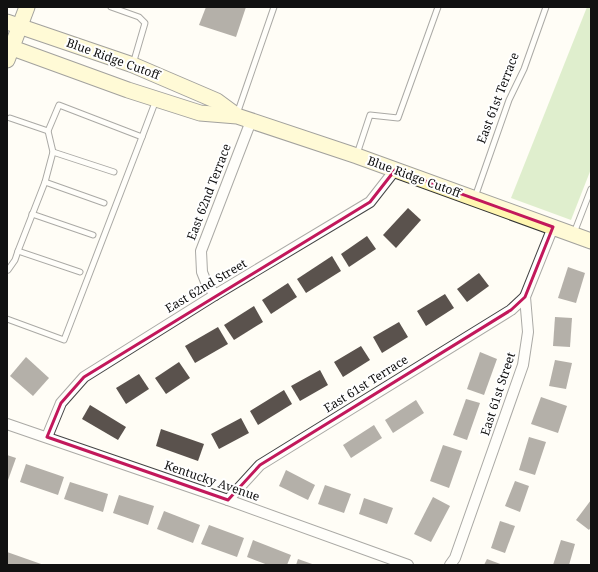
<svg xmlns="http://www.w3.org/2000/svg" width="598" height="572" font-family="'Noto Serif',serif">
	<rect width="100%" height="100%" fill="#fffdf5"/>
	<!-- forest -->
	<path fill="#b9dc9c" d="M587,7H591V169L571,220L511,198Z"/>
	<!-- building -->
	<g fill="#5a524d">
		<path d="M206,7H246L236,37L199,25Z"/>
		<path d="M408,208L421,220L396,248L383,235Z"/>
		<path d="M367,236L376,249L349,267L341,254Z"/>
		<path d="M332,256L341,271L306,293L297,279Z"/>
		<path d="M568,267L585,273L576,303L558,298Z"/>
		<path d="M479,273L489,286L467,302L457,289Z"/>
		<path d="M288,283L297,297L271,314L262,300Z"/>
		<path d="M445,294L454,308L426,326L417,311Z"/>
		<path d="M254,306L263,322L234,340L224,325Z"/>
		<path d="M555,317L572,318L570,347L553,346Z"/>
		<path d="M399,322L408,337L382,353L373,337Z"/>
		<path d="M218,327L228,344L195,363L185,346Z"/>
		<path d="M361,346L370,360L343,377L334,362Z"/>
		<path d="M480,352L497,359L484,395L467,389Z"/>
		<path d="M26,357L49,378L33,396L10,376Z"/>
		<path d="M555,360L572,363L566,389L549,386Z"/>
		<path d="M179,362L190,378L166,394L155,378Z"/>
		<path d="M320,370L328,385L300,401L291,386Z"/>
		<path d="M139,374L149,389L126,404L116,388Z"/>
		<path d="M284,390L292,404L258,425L250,411Z"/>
		<path d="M541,397L567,406L558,433L531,424Z"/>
		<path d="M466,399L480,403L467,440L453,435Z"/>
		<path d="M416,400L424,413L393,433L385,420Z"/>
		<path d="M90,405L126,427L118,440L82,419Z"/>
		<path d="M241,418L249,433L219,449L211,434Z"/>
		<path d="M374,425L382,438L351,458L343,445Z"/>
		<path d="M161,429L204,444L198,461L156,446Z"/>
		<path d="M529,437L546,442L535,475L519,470Z"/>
		<path d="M443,445L462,451L449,488L430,481Z"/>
		<path d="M7,455L16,458L7,483Z"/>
		<path d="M26,464L64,477L58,495L20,482Z"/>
		<path d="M286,470L315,485L308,500L279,486Z"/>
		<path d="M515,481L529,486L520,512L505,506Z"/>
		<path d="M70,482L108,494L103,512L64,499Z"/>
		<path d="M325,485L351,494L344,513L318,504Z"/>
		<path d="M119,495L154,506L148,525L113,513Z"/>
		<path d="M433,497L450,506L431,542L414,534Z"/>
		<path d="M364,498L393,508L387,524L359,514Z"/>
		<path d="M591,500V527L589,530L576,520Z"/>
		<path d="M164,511L200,525L193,543L157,529Z"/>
		<path d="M500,521L515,526L505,553L491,548Z"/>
		<path d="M209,525L244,538L237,557L201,544Z"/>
		<path d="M253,540L291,555L287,565H268L247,557Z"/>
		<path d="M561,540L575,544L569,565H553Z"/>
		<path d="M7,552L44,565H7Z"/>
		<path d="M298,559L315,565H296Z"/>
		<path d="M487,559L503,565H484Z"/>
	</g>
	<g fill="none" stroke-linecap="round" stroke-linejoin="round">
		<!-- lane casing -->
		<g stroke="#444" stroke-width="7">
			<g id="lane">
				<path d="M111,7L139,17L145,23L133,64"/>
				<path d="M237,114L274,7"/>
				<path d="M10,118L48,131L59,105L142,137L156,100"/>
				<path d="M53,152L114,172"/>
				<path d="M357,154L370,115L398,118L438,7"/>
				<path d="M45,182L104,203"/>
				<path d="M475,197L509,100L524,69L546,7"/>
				<path d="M32,214L93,235"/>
				<path d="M574,233L591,189"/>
				<path d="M18,251L80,272"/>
				<path d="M8,270L15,260L18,251L45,182L53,152L48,131"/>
				<path d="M7,319L64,340L142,137"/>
			</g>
		</g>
		<!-- street casing -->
		<g stroke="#444" stroke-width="12">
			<g id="street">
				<path d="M215,295L206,282L202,272L201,251L251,121"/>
				<path d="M7,424L228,500L408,565"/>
				<path d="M47,437L61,403L84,377L215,295L370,202L395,170"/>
				<path d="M228,500L260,465L511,310L525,297"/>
				<path d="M450,565L455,558L523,365L528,332L525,297L553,227"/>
			</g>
		</g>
		<!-- secondary casing -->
		<g stroke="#333" stroke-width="17">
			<g id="secondary">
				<path d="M7,22L133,65L217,101L236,115"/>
				<path d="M7,46L128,90L200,113L237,116L357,156L591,241"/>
				<path d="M7,60L27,7"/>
			</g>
		</g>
		<!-- lane -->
		<use href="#lane" stroke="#fff" stroke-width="5"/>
		<!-- street -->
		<use href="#street" stroke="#fff" stroke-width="10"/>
		<!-- secondary -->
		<use href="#secondary" stroke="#fff6b0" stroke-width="15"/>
	</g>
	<!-- marked area -->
	<path d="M0 0H598V572H0ZM395,170L553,227L525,297L511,310L260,465L228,500L47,437L61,403L84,377L370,202Z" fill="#fffdf5" fill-opacity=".55" fill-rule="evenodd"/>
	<path fill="none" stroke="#c2185b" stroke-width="3" stroke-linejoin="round" d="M395,170L553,227L525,297L511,310L260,465L228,500L47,437L61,403L84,377L370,202Z"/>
	<g text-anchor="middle" stroke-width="4" stroke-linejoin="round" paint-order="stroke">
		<!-- street labels -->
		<g font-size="12" fill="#111" stroke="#fff">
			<text transform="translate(113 59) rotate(20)" y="4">Blue Ridge Cutoff</text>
			<text transform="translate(498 98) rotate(-69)" y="4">East 61st Terrace</text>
			<text transform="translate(414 177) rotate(20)" y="4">Blue Ridge Cutoff</text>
			<text transform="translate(209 192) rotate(-69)" y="4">East 62nd Terrace</text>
			<text transform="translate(206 286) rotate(-31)" y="4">East 62nd Street</text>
			<text transform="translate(366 384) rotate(-32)" y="4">East 61st Terrace</text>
			<text transform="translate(498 394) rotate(-72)" y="4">East 61st Street</text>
			<text transform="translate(212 481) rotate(19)" y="4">Kentucky Avenue</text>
		</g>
	</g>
	<!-- border -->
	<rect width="598" height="572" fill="none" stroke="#111111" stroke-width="16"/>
</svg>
